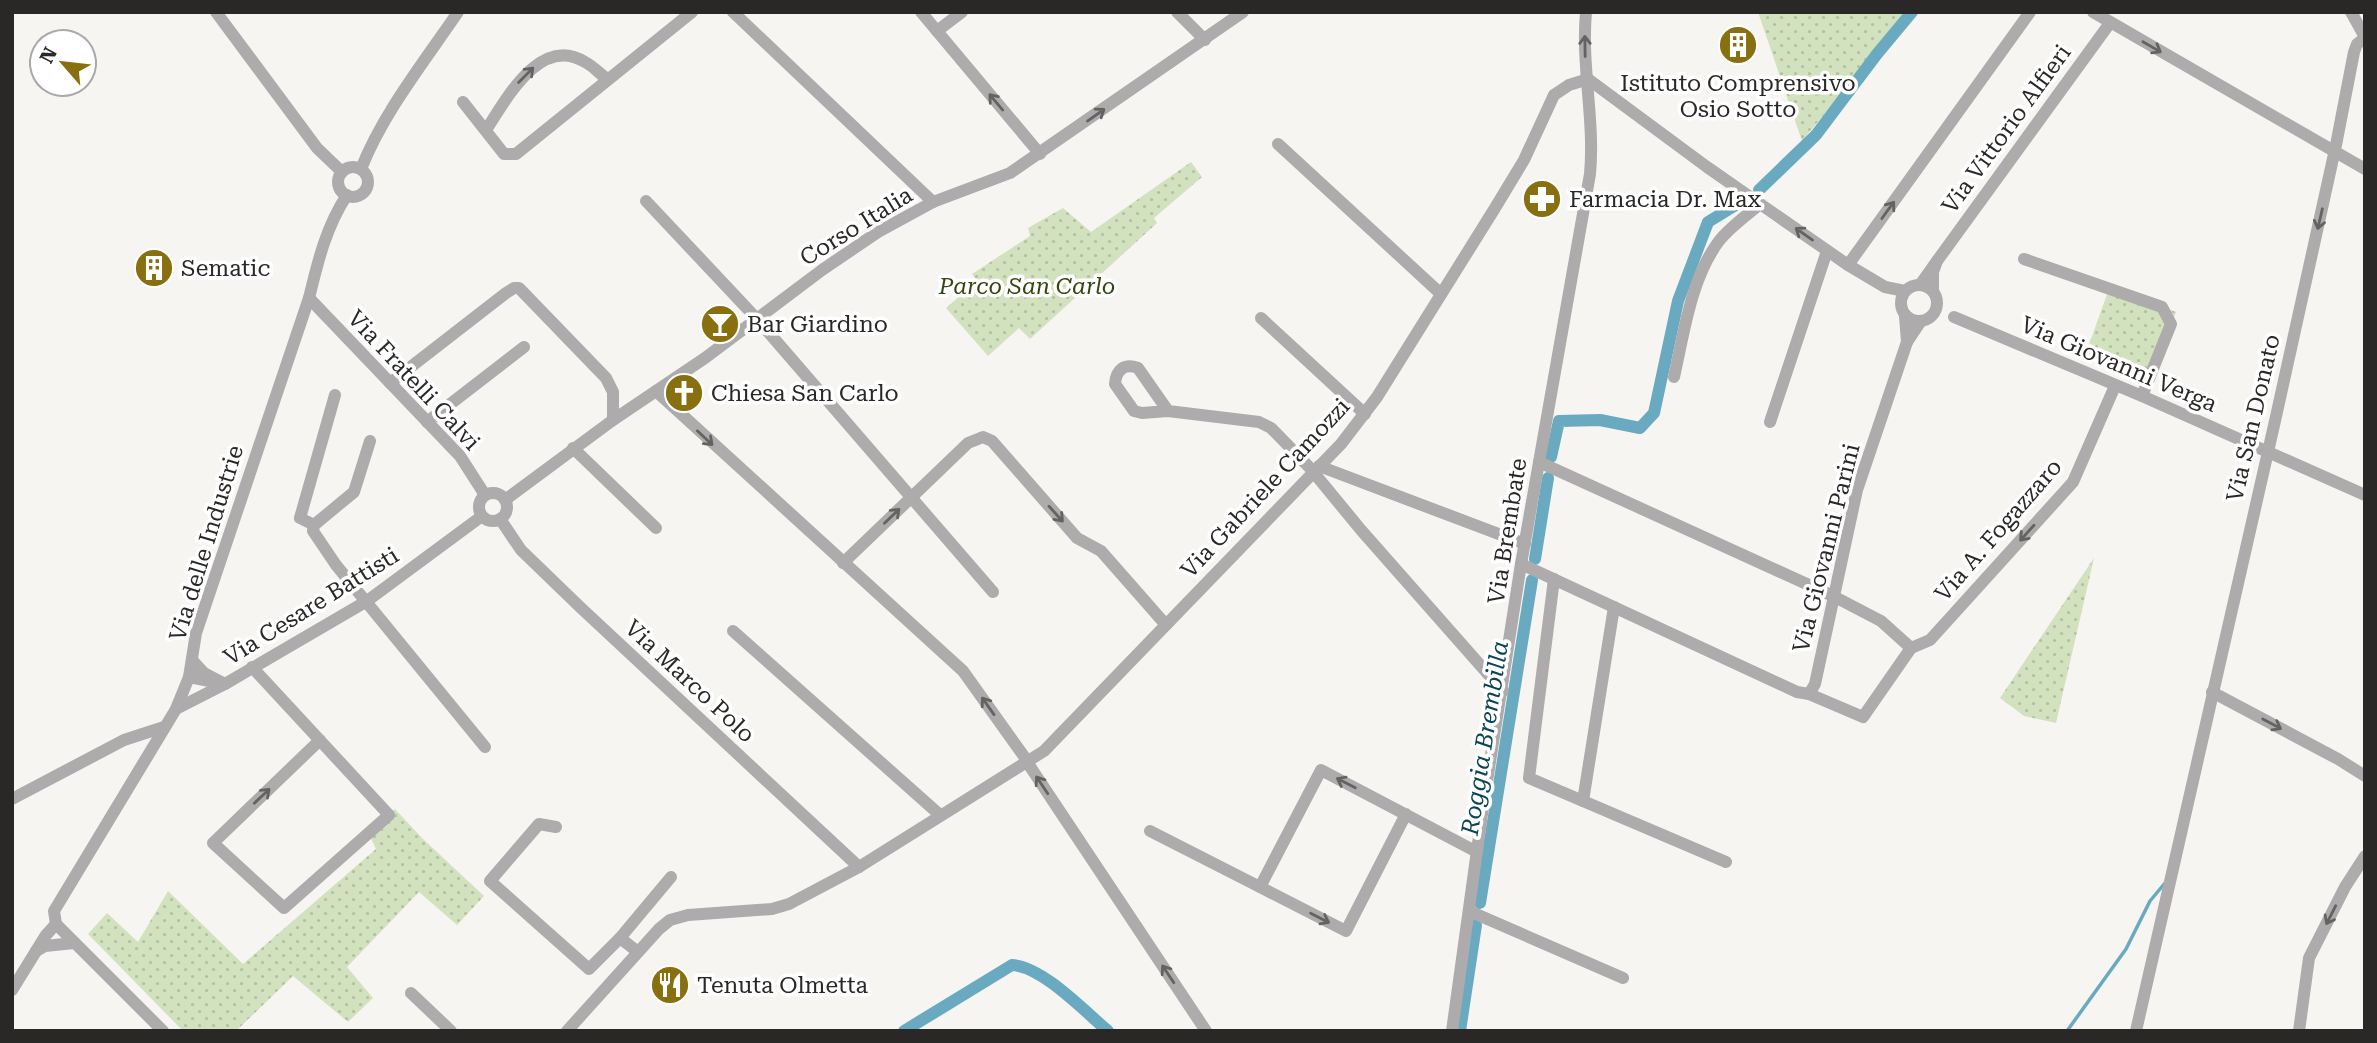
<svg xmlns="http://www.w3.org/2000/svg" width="2377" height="1043" font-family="'Roboto Serif',serif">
	<defs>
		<pattern id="park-dots" width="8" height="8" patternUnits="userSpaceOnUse" patternTransform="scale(1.75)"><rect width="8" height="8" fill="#d2e1be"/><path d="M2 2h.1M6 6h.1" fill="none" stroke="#b4c1a3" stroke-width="1.8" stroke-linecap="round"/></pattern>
	</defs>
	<rect width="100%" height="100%" fill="#f7f5f1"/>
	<!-- park -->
	<g fill="url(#park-dots)">
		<path d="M1758,12H1908L1802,141Z"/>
		<path d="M1191,162L1202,177L1154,218L1157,223L1030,339L1019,328L988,356L946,308L977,281L972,274L1030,236L1028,228L1063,208L1091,232Z"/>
		<path d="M2110,286L2176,312L2146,381L2086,353Z"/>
		<path d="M2094,558L2056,723L2024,716L2000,698Z"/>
		<path d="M395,809L422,838L484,896L457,925L419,892L347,967L373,998L348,1022L293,976L236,1031H183L88,934L107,913L138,942L168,891L243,964L376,849L369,834Z"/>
	</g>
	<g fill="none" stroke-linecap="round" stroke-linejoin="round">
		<!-- stream -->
		<path stroke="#69aac0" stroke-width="3.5" d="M2067,1031L2126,949L2150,901L2165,883"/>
		<!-- canal -->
		<g stroke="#69aac0" stroke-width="12">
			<path d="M1759,190L1816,135L1877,54L1912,12"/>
			<path d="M1551,457L1559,421L1600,420L1640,428L1654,413L1678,301L1708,222L1739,203"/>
			<path d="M1535,559L1548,478"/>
			<path d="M1480,903L1532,580"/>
			<path d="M904,1031L1012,965C1043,967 1083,1010 1108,1031"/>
			<path d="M1460,1031L1476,925"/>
		</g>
		<!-- minor -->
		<g stroke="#adabab" stroke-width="12">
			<path d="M216,12L317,148L342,172"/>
			<path d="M733,12L933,202"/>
			<path d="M921,12L1040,154"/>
			<path d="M1177,12L1205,40"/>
			<path d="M2093,12L2365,169"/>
			<path d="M2351,12L2365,37"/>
			<path d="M937,31L962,12"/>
			<path d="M1588,79L1707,167L1848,265L1885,287L1905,291"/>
			<path d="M463,102L504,154H516L692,12"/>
			<path d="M486,130C506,100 540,34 585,62C593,66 600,74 607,79"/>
			<path d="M1278,144L1441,294"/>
			<circle cx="353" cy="182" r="15"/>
			<path d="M361,169C383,113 424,62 458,12"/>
			<path d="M646,201L757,319L993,592"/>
			<path d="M2024,259L2162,307L2171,324L2142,396"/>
			<path d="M1937,261L2110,23"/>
			<path d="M1848,265L2030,12"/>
			<circle cx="1919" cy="303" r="18"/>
			<path d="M1920,285L1937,261L1933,272V291"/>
			<path d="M309,298L460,456L485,495"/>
			<path d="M1905,316L1907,342L1921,321"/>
			<path d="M1954,317L2142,396L2365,495"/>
			<path d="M1261,318L1365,414"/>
			<path d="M1674,377C1684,333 1691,278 1719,241C1730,227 1746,216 1760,204"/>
			<path d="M390,383L506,293L514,288H519L606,378L613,392V420"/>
			<path d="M656,391L963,671L1028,762"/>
			<path d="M1168,411L1138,368C1124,363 1116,370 1115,384L1134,411L1142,413L1168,411L1259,422L1271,428L1310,468L1361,530L1503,691"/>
			<path d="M427,422L524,347"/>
			<path d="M1770,422L1827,251"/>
			<path d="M370,441L354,492L314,525L313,531L336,565L485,747"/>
			<path d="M573,448L656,528"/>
			<path d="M1539,462L1833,596L1881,621L1911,648L1863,717L1809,694"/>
			<path d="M1319,466L1525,544"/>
			<circle cx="493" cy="507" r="14"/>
			<path d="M505,500L613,420L705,358L822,270L878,232L933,202L1010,173L1243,12"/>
			<path d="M500,519L521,550L580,607L859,867"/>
			<path d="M314,525L300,518L335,395"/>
			<path d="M843,563L968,443L983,437L992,441L1077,538L1101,551L1166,625"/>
			<path d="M1521,564L1797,692L1809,694L1815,684L1857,490L1907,342"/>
			<path d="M1554,579L1529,778L1583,801"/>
			<path d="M1614,607L1583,801L1726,862"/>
			<path d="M733,631L940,815"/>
			<path d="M1911,648L1930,640L2073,482L2115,386"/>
			<path d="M252,667L389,815L284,908L213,843L320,740"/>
			<path d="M189,677L225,684L367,601L482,516"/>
			<path d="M2212,692L2338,759L2365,776"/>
			<path d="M176,709L225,684L204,673L192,660"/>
			<path d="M1027,762L1206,1031"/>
			<path d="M12,799L124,740L164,727"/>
			<path d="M1406,814L1346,931L1260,887L1321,770L1477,852"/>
			<path d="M556,827L539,824L490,881L589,969L620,938L638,952"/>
			<path d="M1150,831L1260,887"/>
			<path d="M1469,911L1623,978"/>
			<path d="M620,938L671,877"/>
			<path d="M36,951L45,946L74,943"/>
			<path d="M12,990L46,935L56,924"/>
			<path d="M411,993L451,1031"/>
			<path d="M163,1031L56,924L54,911L176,709L189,677L196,633L309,298C318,261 326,227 347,195"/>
			<path d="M567,1031L659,929L670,920L688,915L772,909L789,904L859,867L1044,751L1341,444L1377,397L1495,208L1524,160L1554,95L1569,85L1588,79"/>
			<path d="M1452,1031L1484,800L1521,564L1590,174C1595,120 1581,66 1586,12"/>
			<path d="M2136,1031L2275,421L2336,145L2354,52L2357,44L2365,38"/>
			<path d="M2299,1031L2309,958L2345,887L2365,856"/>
		</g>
	</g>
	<!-- one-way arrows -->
	<defs><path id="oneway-shaft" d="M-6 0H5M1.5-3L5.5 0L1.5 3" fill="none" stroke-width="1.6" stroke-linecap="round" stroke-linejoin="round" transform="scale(1.75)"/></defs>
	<g stroke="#646362">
		<use href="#oneway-shaft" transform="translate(1585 46) rotate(-91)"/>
		<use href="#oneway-shaft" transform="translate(2152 47) rotate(30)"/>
		<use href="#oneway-shaft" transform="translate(526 75) rotate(-45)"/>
		<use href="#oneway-shaft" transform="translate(996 102) rotate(-130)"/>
		<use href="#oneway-shaft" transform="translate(1096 115) rotate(-35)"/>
		<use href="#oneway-shaft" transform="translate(1888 210) rotate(-54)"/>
		<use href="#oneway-shaft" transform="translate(2320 219) rotate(103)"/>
		<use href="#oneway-shaft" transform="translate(1804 234) rotate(-145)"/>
		<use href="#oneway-shaft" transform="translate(705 438) rotate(43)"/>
		<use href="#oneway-shaft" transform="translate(1056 514) rotate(48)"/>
		<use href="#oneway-shaft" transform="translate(892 516) rotate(-44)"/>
		<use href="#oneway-shaft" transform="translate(2027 533) rotate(132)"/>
		<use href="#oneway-shaft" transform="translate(988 706) rotate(-125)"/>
		<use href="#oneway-shaft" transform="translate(2272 724) rotate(28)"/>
		<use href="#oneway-shaft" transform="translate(1346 783) rotate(-153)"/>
		<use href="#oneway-shaft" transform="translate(1042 785) rotate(-124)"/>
		<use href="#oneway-shaft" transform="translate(262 796) rotate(-43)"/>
		<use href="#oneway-shaft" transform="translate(2331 915) rotate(117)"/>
		<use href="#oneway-shaft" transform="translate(1320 918) rotate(27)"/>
		<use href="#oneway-shaft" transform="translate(1168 974) rotate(-124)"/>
	</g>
	<!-- icons -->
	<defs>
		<g id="building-disc" transform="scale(2.0125)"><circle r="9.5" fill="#886f0f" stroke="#fff"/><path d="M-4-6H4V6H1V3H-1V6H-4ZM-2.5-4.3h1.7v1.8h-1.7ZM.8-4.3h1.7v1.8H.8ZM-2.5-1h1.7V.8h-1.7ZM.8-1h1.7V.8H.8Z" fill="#fff"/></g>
		<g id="pharmacy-disc" transform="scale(2.0125)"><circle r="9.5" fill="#886f0f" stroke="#fff"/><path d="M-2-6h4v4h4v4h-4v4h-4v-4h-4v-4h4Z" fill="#fff"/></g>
		<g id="bar-disc" transform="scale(2.0125)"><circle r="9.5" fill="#886f0f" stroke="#fff"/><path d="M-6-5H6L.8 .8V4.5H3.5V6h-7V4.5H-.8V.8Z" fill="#fff"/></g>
		<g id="church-disc" transform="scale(2.0125)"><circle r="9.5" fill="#886f0f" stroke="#fff"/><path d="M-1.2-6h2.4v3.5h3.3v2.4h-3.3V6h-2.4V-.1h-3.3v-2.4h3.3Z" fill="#fff"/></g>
		<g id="restaurant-disc" transform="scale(2.0125)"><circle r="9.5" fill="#886f0f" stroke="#fff"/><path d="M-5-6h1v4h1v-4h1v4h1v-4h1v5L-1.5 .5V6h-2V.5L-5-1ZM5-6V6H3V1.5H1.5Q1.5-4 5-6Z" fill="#fff"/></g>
	</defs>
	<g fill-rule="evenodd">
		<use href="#building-disc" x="1738" y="45"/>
		<use href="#pharmacy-disc" x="1542" y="199"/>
		<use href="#building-disc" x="154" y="268"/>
		<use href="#bar-disc" x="720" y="324"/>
		<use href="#church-disc" x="684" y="393"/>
		<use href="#restaurant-disc" x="670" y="985"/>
	</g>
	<g text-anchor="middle" stroke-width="7" stroke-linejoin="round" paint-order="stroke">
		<!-- poi labels -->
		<g font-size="23" fill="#292827" stroke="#fff" text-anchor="start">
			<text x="1738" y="91" text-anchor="middle">Istituto Comprensivo<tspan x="1738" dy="26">Osio Sotto</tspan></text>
			<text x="1569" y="207">Farmacia Dr. Max</text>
			<text x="181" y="276">Sematic</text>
			<text x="747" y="332">Bar Giardino</text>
			<text x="711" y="401">Chiesa San Carlo</text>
			<text x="697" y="993">Tenuta Olmetta</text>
		</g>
		<!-- street labels -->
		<g font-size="23" fill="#292827" stroke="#fff">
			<text transform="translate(2006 129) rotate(-54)" y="8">Via Vittorio Alfieri</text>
			<text transform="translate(856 226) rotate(-32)" y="8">Corso Italia</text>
			<text transform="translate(2119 364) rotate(23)" y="8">Via Giovanni Verga</text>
			<text transform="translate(414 380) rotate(47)" y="8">Via Fratelli Calvi</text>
			<text transform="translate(2253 418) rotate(-77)" y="8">Via San Donato</text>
			<text transform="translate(1265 488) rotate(-47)" y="8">Via Gabriele Camozzi</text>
			<text transform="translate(1998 530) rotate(-49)" y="8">Via A. Fogazzaro</text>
			<text transform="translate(1507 531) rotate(-81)" y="8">Via Brembate</text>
			<text transform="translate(206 543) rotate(-73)" y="8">Via delle Industrie</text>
			<text transform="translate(1826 548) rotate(-76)" y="8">Via Giovanni Parini</text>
			<text transform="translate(311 606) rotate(-32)" y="8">Via Cesare Battisti</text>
			<text transform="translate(690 681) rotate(43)" y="8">Via Marco Polo</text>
		</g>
		<!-- park labels -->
		<g font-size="23" font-style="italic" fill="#33460d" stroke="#fff">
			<text x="1027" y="294">Parco San Carlo</text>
		</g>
		<!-- water labels -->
		<g font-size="24" font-style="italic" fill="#0c4656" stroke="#fff">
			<text transform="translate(1485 738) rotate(-81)" y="8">Roggia Brembilla</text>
		</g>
	</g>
	<!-- border -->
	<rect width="2377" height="1043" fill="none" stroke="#292827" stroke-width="28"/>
	<!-- north arrow -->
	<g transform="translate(63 63) rotate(298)"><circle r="33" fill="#ffffff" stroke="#a9a9a9" stroke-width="2"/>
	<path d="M0-5L12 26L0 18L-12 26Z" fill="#886f0f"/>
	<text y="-10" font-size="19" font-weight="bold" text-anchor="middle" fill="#292827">N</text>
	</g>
</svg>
